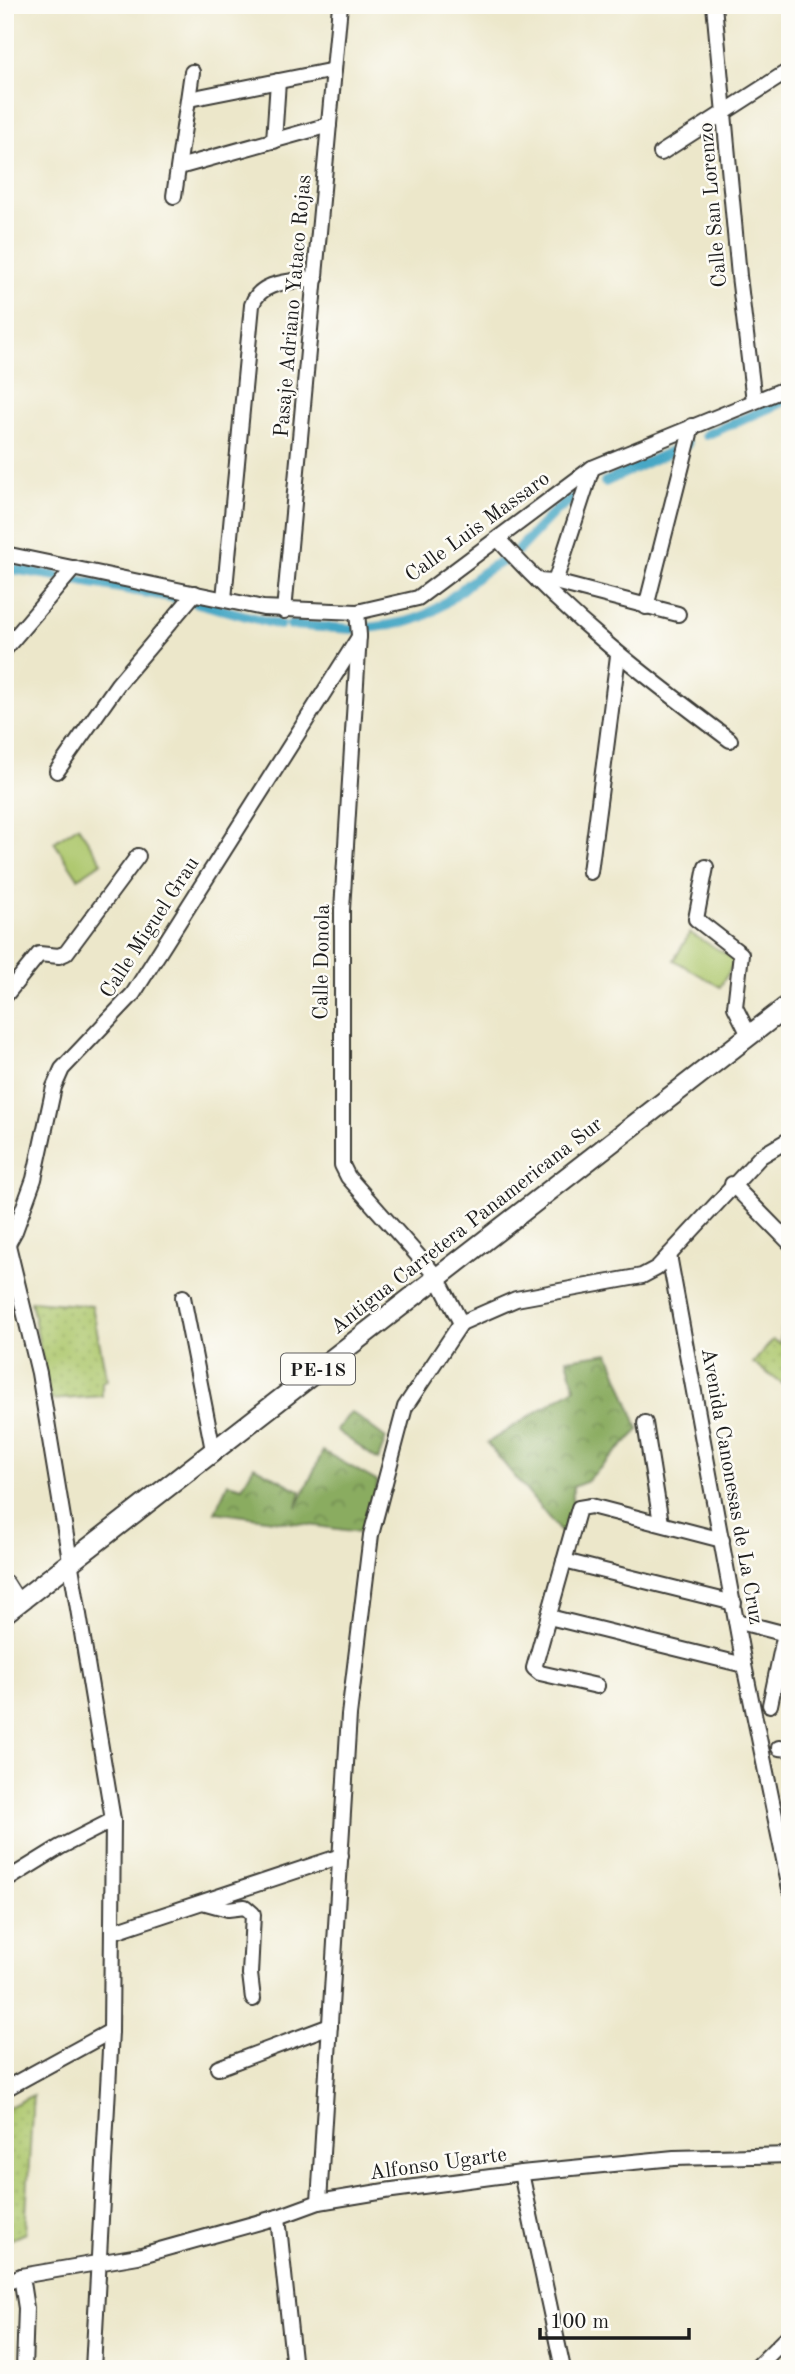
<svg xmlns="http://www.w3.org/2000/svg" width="795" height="2374" font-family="'Old Standard TT',serif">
	<defs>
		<pattern id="grass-dots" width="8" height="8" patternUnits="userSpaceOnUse" patternTransform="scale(1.75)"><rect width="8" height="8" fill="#aec86e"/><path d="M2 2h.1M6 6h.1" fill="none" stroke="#95ab5f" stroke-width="1.8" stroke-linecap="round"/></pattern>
		<pattern id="forest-crowns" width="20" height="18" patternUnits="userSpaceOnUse" patternTransform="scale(1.75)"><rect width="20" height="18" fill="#8aac61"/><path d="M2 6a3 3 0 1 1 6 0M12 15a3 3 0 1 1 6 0" fill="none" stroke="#708b4f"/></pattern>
	</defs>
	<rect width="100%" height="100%" fill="#fdfcf7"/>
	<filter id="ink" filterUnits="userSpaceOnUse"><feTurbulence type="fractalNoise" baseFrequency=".0143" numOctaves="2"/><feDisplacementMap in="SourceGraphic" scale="14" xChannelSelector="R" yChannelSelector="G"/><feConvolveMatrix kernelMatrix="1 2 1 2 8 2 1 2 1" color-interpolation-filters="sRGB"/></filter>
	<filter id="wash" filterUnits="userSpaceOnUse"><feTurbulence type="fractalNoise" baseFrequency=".00686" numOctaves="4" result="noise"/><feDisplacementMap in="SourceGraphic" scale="28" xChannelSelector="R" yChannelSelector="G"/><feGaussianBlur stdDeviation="1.57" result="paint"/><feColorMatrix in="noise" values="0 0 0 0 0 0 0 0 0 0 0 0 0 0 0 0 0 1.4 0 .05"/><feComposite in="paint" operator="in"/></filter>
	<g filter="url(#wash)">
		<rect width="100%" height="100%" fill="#ece7ca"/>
		<!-- grass -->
		<g fill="url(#grass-dots)" stroke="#657245" stroke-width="2">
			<path d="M31,1301L92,1306L107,1380L102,1382V1396L50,1400Z"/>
			<path d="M790,1317V1389L753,1363L773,1340L780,1344L782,1329Z"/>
			<path d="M33,2095L25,2233L5,2242V2109Z"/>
		</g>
		<!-- forest -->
		<g fill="url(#forest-crowns)" stroke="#53643e" stroke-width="2">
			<path d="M609,1353L639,1430L586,1482L573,1487L572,1546L487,1443L575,1388L567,1359Z"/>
			<path d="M351,1412L386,1438L378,1460L336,1430Z"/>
			<path d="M323,1451L378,1482L366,1533L215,1512L228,1483L242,1487L254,1466L301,1491L297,1507Z"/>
		</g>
		<!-- garden -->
		<g fill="#aec86e" stroke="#657245" stroke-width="2">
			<path d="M78,826L102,862L78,878L54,842Z"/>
			<path d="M690,933L736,960L720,987L674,960Z"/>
		</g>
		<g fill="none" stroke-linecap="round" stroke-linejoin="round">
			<!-- canal -->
			<g stroke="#46a7c5" stroke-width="10">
				<path d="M706,435L790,399"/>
				<path d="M605,482L687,444"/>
				<path d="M518,550L556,510L575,497"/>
				<path d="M5,568L57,576"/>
				<path d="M70,579L176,598"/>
				<path d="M194,602L280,625"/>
				<path d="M291,625L353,629"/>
				<path d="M362,629C379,626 399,625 416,619C450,607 472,573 506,560"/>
			</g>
		</g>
	</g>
	<g filter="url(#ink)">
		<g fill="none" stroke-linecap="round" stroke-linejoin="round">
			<!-- minor casing -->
			<g stroke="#3b3a36" stroke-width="18">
				<g id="minor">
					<path d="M714,5L739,276L754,401"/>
					<path d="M189,99L334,70"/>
					<path d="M274,141L278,81"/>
					<path d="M661,153L790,70"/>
					<path d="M179,167L329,125"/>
					<path d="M174,196L192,72"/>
					<path d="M499,540C570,619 646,677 730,740"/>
					<path d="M5,554L263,608L357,612L418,598L592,468L790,387"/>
					<path d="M538,581L555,582L678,614"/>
					<path d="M555,582L592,468"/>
					<path d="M224,599L252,305C260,280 293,282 316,278"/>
					<path d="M646,607L692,426"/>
					<path d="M284,611L340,5"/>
					<path d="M357,612L359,635L342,910V1165L348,1177L437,1277L461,1323"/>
					<path d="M5,649L74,568"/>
					<path d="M57,771L118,684L195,593"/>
					<path d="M706,867L696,919L741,954L735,1007L749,1035"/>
					<path d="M590,872L618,656"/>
					<path d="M5,996L39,954L59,956L66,953L138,856"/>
					<path d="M732,1184L790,1243"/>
					<path d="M8,1245L39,1373L113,1820L111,2031L93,2369"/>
					<path d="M5,1249L15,1231L34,1179L54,1087L62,1069L133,994L359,637"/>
					<path d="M669,1255L744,1665L790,1889"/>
					<path d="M183,1297L213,1450"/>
					<path d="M461,1323L516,1299L642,1276L657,1268L761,1156L790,1139"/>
					<path d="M645,1423L661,1523"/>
					<path d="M564,1561L734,1603"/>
					<path d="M549,1617L744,1665"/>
					<path d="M736,1621L790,1635"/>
					<path d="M597,1686L540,1673L534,1668L579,1508L591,1506L722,1540"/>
					<path d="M770,1705L785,1633"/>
					<path d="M779,1748L790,1749"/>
					<path d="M5,1881L60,1847L113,1820"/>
					<path d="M206,1903L228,1909L245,1907L253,1914L250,1974L253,1999"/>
					<path d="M112,1932L341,1856"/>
					<path d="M218,2068L330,2026"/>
					<path d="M5,2089L111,2031"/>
					<path d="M521,2173L563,2369"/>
					<path d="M319,2202L349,1715L371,1535L405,1407L461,1323"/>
					<path d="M278,2217L294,2369"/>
					<path d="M21,2276L26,2308L24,2369"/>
					<path d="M5,2284L21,2276L138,2256L278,2217L319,2202L385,2191L521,2173L674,2158L790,2155"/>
					<path d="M755,2369L790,2334"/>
				</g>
			</g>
			<!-- major casing -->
			<g stroke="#3b3a36" stroke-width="21">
				<path id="major" d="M5,1584L17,1603"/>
			</g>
			<!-- highway casing -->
			<g stroke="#3b3a36" stroke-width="23">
				<path id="highway" d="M5,1613L790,1004"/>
			</g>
			<!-- minor -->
			<use href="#minor" stroke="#fff" stroke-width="14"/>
			<!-- major -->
			<use href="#major" stroke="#fff" stroke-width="18"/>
			<!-- highway -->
			<use href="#highway" stroke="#fff" stroke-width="19"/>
		</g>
	</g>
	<g text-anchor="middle" stroke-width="5" stroke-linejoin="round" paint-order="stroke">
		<!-- shield labels -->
		<rect fill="#fdfcf7" stroke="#605f5e" stroke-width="2" x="281" y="1353.5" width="74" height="31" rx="5"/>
		<g font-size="19" font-weight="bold" fill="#1c1c1c">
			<text x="318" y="1376">PE-1S</text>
		</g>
		<!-- street labels -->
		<g font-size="21" fill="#1c1c1c" stroke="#fdfcf7">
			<text transform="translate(712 205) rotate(-95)" y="7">Calle San Lorenzo</text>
			<text transform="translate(292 306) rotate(-85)" y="7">Pasaje Adriano Yataco Rojas</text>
			<text transform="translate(477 526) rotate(-36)" y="7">Calle Luis Massaro</text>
			<text transform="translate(149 927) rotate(-57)" y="7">Calle Miguel Grau</text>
			<text transform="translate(321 962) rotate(-89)" y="7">Calle Donola</text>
			<text transform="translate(466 1225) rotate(-38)" y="7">Antigua Carretera Panamericana Sur</text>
			<text transform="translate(733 1486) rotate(80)" y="7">Avenida Canonesas de La Cruz</text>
			<text transform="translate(438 2163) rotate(-8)" y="7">Alfonso Ugarte</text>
		</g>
	</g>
	<!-- margin -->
	<rect width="795" height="2374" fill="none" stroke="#fdfcf7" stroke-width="28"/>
	<!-- scale -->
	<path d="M540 2328v10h149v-10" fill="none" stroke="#1c1c1c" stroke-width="3.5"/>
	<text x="550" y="2328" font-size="21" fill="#1c1c1c" stroke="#fdfcf7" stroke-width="5" paint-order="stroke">100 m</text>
</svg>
